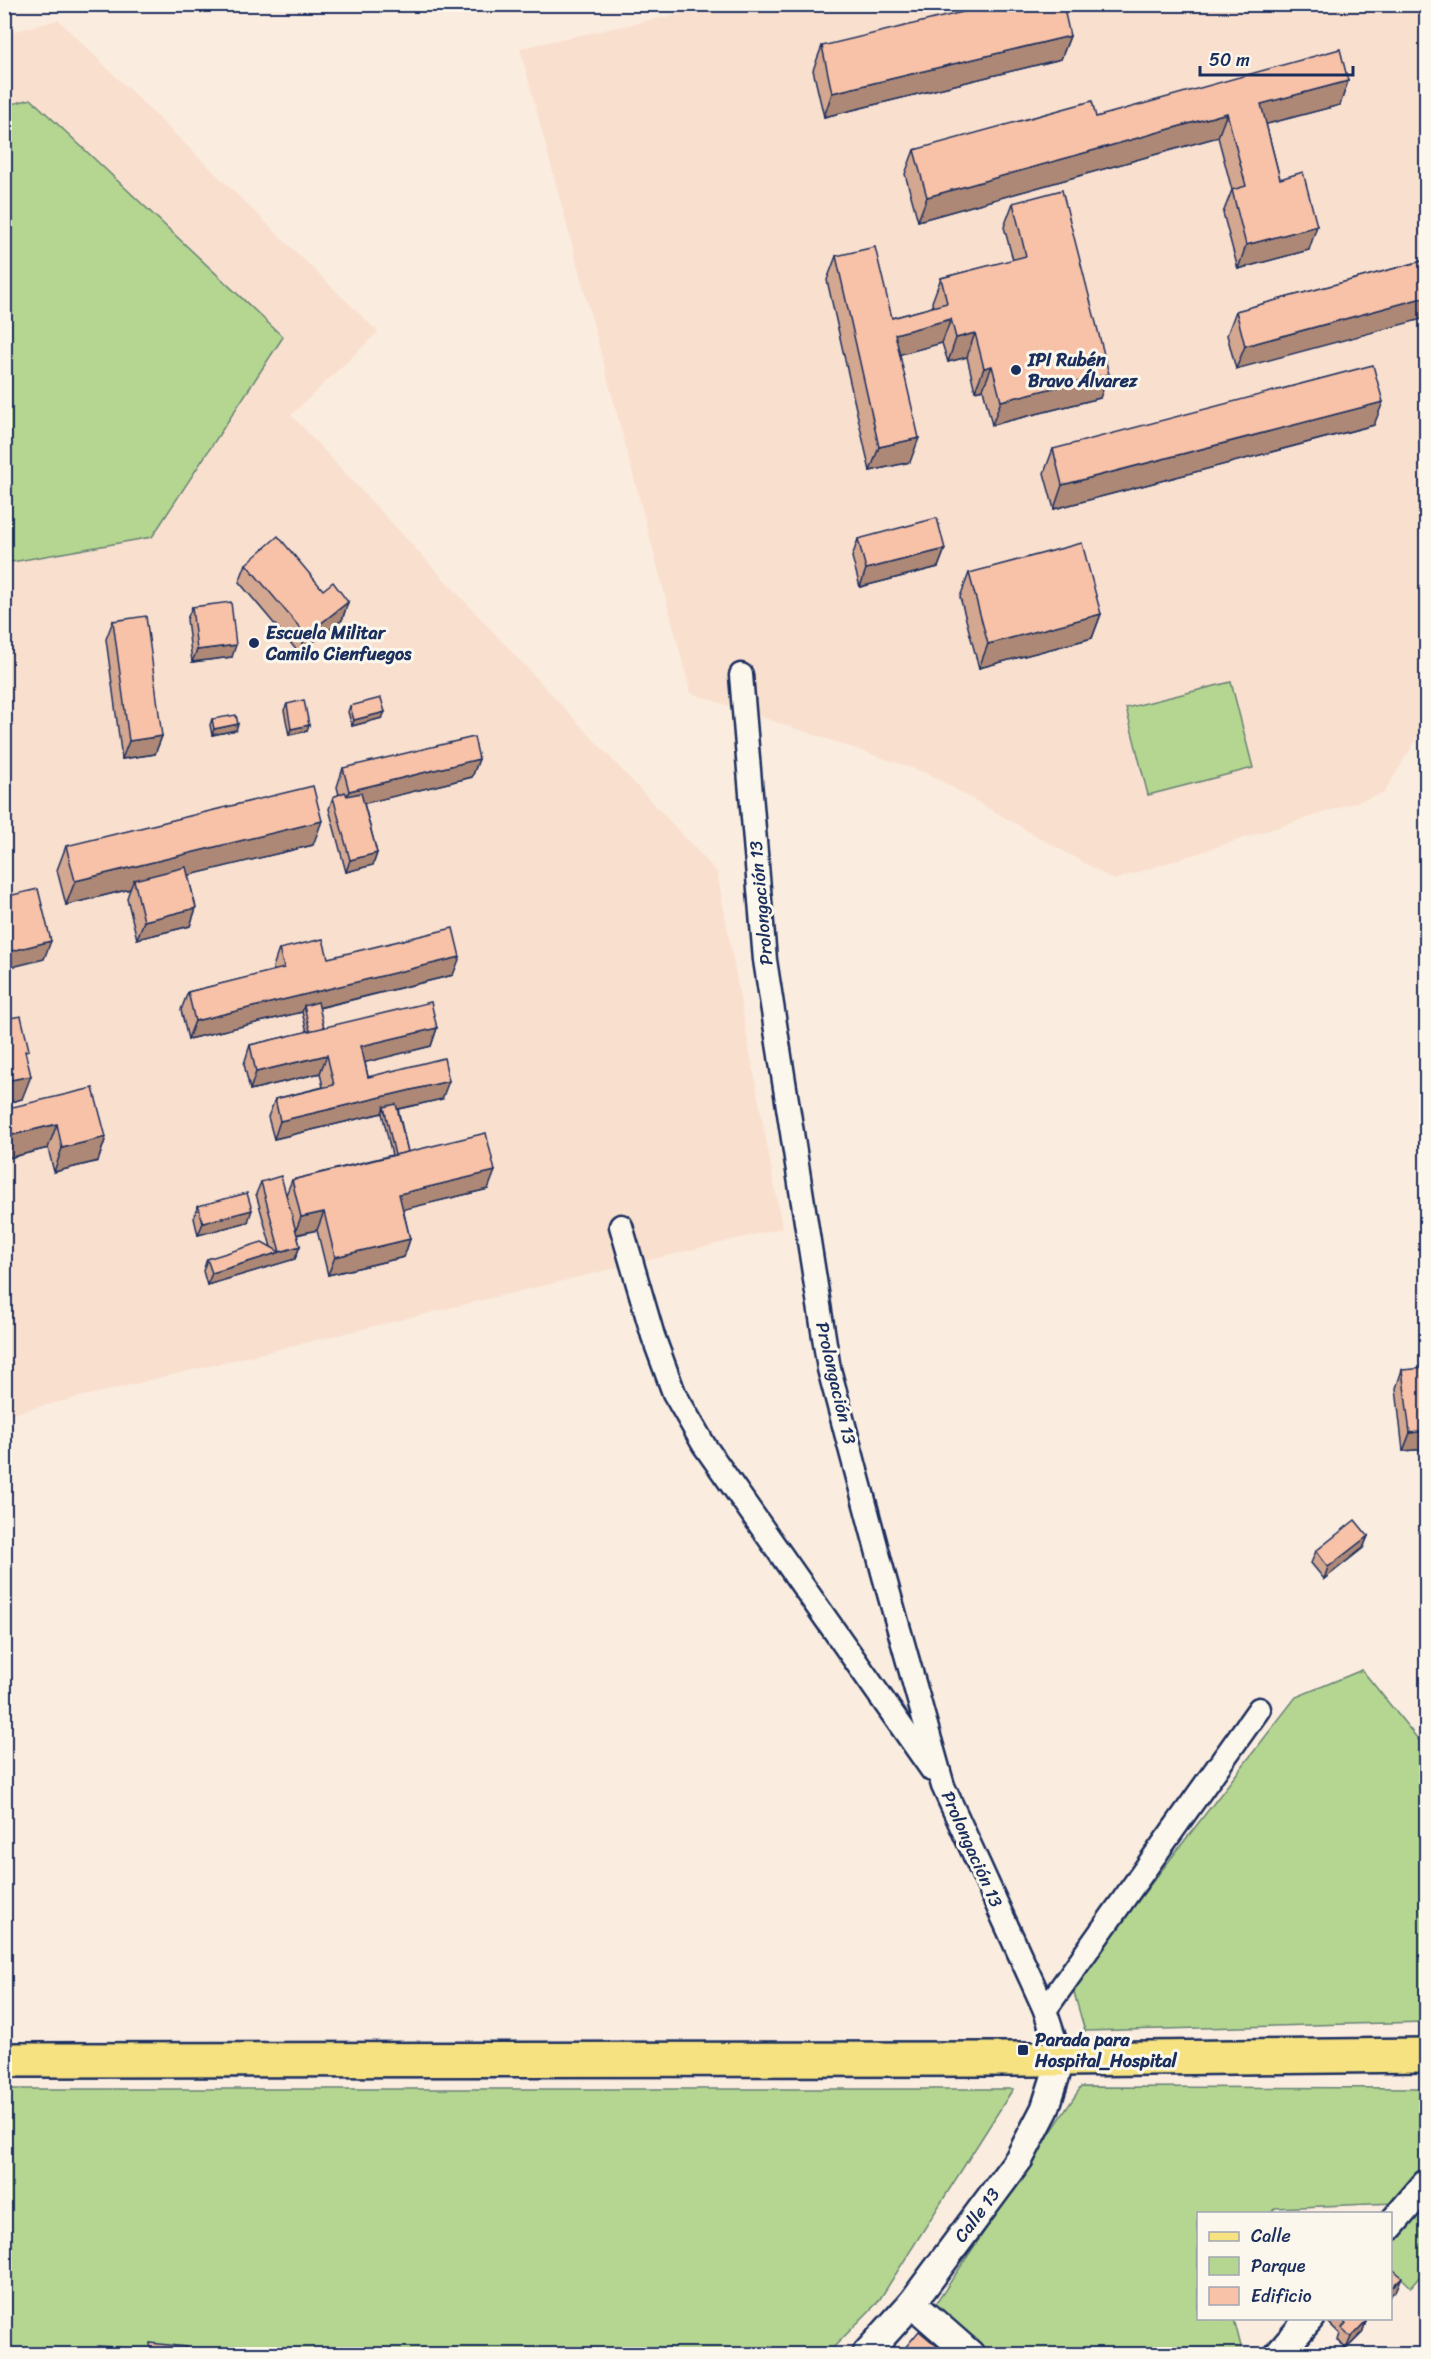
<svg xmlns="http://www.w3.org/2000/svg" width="1431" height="2359" font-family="Sriracha,sans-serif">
	<rect width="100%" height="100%" fill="#faecde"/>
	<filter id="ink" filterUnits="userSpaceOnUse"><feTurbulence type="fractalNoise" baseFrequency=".0167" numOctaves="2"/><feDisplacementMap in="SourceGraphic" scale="12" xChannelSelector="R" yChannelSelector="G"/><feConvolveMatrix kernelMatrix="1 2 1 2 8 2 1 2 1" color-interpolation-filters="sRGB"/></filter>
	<g filter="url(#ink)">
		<!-- built -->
		<g fill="#f9dfce">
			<path d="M726,4L1426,5V723L1384,793L1114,880L927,773L691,693L520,48Z"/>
			<path d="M58,20L378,332L291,415L717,872L782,1228L5,1415L4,34Z"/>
		</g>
		<!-- green -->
		<g fill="#b4d690" stroke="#688277" stroke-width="1.5">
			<path d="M31,99L283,337L152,537L12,562L4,557V106Z"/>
			<path d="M1231,682L1253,768L1148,795L1126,708Z"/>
			<path d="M1362,1670L1426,1749V2022L1085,2031L1072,1986L1296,1697Z"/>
			<path d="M1081,2087L1426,2088V2166L1395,2203L1275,2208L1271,2213L1198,2214V2318L1234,2319L1243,2354H990L933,2308Z"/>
			<path d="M4,2089H1013L878,2302L827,2354H5Z"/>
			<path d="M1426,2201V2269L1411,2287L1391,2268L1390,2241Z"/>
		</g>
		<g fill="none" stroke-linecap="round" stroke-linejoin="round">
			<!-- minor casing -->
			<g stroke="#1b2f5e" stroke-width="27">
				<g id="minor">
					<path d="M741,675L765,960L829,1369L884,1576L943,1786L1045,2010L1061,2059"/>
					<path d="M621,1226L653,1336L674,1393L704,1445L932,1770"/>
					<path d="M1045,2010L1259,1709"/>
				</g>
			</g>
			<!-- tertiary casing -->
			<g stroke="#1b2f5e" stroke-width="32">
				<g id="tertiary">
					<path d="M1390,2226L1426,2184"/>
					<path d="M912,2303L970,2354"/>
					<path d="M866,2354L912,2303L1019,2159L1045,2109L1061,2059"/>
					<path d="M1279,2354L1310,2318"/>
				</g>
			</g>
			<!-- primary casing -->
			<g stroke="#1b2f5e" stroke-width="38">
				<path id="primary" d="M4,2060L1061,2059L1426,2055"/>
			</g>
			<!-- minor -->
			<use href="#minor" stroke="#fbf7ec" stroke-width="22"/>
			<!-- tertiary -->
			<use href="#tertiary" stroke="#fbf7ec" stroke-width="27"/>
			<!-- primary -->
			<use href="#primary" stroke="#f6e281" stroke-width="33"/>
		</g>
		<!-- wall -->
		<g fill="#d4a790" stroke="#1b2f5e" stroke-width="1.5">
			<path d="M1070,36L1061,59L824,117L813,70L822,46Z"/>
			<path d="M1348,81L1340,105L1266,124L1280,179L1309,250L1238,269L1223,213L1232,190L1218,137L918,221L905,174L914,150L1096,117Z"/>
			<path d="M1013,203L1100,398L992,425L983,389L975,391L967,357L948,362L942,343L900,354L910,462L870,471L827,280L836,256L892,318L933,307L932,302L941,278L1013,260L1004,227Z"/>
			<path d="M1426,260L1236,369L1227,335L1236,311Z"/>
			<path d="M1374,425L1054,509L1044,473L1053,449Z"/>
			<path d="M858,539L945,549L938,567L860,587L852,557Z"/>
			<path d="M246,564L323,590L348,602L342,620L299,653L239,582Z"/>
			<path d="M969,573L1101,614L1092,638L979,668L960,597Z"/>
			<path d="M192,607L232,657L192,662L187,619Z"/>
			<path d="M113,621L162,736L155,754L122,759L106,639Z"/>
			<path d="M287,704L309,725L307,731L289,735L284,710Z"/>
			<path d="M350,706L382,718L352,726L348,712Z"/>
			<path d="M212,719L236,730L212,735L210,725Z"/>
			<path d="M479,759L472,777L364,803L377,853L373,865L346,872L329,809L333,797L339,795L337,787L343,768Z"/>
			<path d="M313,845L188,875L196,908L190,926L137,939L127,898L130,889L66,905L57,870L66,846Z"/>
			<path d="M279,949L328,958L453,975L319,1008L324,1028H437L431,1046L365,1062L368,1077L442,1099L398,1109L408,1152L488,1189L403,1209L410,1239L404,1257L328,1275L317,1230L297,1235L300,1246L295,1259L207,1285L203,1271L207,1259L271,1247L256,1194L261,1182L286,1195L292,1180L392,1155L382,1113L274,1139L268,1117L275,1099L323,1087L320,1073L250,1090L244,1064L250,1045L307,1032L302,1012L188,1039L181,1010L188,992L274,971L273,967Z"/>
			<path d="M4,1019L26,1056L22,1099L4,1104Z"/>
			<path d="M4,1109L106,1137L98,1161L54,1172L48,1148L4,1159Z"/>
			<path d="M198,1206L248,1222L198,1235L194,1218Z"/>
			<path d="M1402,1370L1426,1449L1403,1451L1396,1388Z"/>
			<path d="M1368,1536L1363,1548L1324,1579L1311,1563L1316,1551Z"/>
			<path d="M1331,2319H1365L1366,2321L1362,2333L1346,2349L1338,2340L1340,2334L1329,2323Z"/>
		</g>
		<!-- shaded-wall -->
		<g fill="#ad8876" stroke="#1b2f5e" stroke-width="1.5">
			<path d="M1070,36L1061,59L824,117L832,93Z"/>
			<path d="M1348,81L1340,105L1252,128L1261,104Z"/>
			<path d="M1227,113L1218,137L918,221L927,197Z"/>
			<path d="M1317,226L1309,250L1238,269L1246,245Z"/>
			<path d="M1426,297V318L1236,369L1245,346Z"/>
			<path d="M951,319L942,343L887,358L895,334Z"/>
			<path d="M975,333L967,357L948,362L956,338Z"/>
			<path d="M992,366L983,389L975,391L984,368Z"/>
			<path d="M1109,374L1100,398L992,425L1001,401Z"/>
			<path d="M1383,402L1374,425L1054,509L1062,485Z"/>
			<path d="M919,438L910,462L870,471L879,447Z"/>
			<path d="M945,549L938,567L860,587L866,569Z"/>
			<path d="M348,602L342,620L299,653L306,635Z"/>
			<path d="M1101,614L1092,638L979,668L988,644Z"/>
			<path d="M236,645L232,657L192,662L197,650Z"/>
			<path d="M385,712L382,718L352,726L354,720Z"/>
			<path d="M238,724L236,730L212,735L214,729Z"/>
			<path d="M309,725L307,731L289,735L291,729Z"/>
			<path d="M162,736L155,754L122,759L129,741Z"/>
			<path d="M479,759L472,777L342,809L349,791Z"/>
			<path d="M322,821L313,845L136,888L134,880L130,889L66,905L75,881Z"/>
			<path d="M377,853L373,865L346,872L350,860Z"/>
			<path d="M196,908L190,926L137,939L144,921Z"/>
			<path d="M51,941L44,959L4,969V953Z"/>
			<path d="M460,957L453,975L305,1011L304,1006L302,1012L188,1039L195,1021Z"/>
			<path d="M437,1028L431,1046L355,1065L361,1046Z"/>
			<path d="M327,1055L320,1073L250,1090L256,1072Z"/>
			<path d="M31,1076L22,1099L4,1104V1097L11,1080Z"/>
			<path d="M449,1081L442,1099L385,1112L384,1107L382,1113L274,1139L280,1121Z"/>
			<path d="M57,1124L48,1148L4,1159V1137Z"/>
			<path d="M106,1137L98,1161L54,1172L62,1148Z"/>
			<path d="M495,1171L488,1189L393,1212L399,1194Z"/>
			<path d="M252,1210L248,1222L198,1235L203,1223Z"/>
			<path d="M324,1212L317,1230L294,1235L301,1217Z"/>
			<path d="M410,1239L404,1257L328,1275L335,1257Z"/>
			<path d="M300,1246L295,1259L207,1285L212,1273Z"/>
			<path d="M1426,1431V1449L1403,1451L1410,1433Z"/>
			<path d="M1368,1536L1363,1548L1324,1579L1328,1567Z"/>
			<path d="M1402,2277L1397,2289L1390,2296V2289Z"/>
			<path d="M1366,2321L1362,2333L1346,2349L1351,2337Z"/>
		</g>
		<!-- building -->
		<g fill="#f7c2a8" stroke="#1b2f5e" stroke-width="1.5">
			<path d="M996,4H1063L1070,36L832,93L822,46Z"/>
			<path d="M1340,49L1348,81L1261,104L1280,179L1303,172L1317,226L1246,245L1232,190L1246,186L1227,113L927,197L914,150L1092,101L1096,117Z"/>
			<path d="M1062,190L1109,374L1001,401L992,366L984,368L975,333L956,338L951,319L895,334L919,438L879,447L836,256L875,247L892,318L947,303L941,278L1026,256L1013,203Z"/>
			<path d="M1426,260V297L1245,346L1236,311Z"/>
			<path d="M1373,365L1383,402L1062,485L1053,449Z"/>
			<path d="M937,518L945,549L866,569L858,539Z"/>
			<path d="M278,536L323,590L333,582L348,602L306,635L246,564Z"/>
			<path d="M1082,543L1101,614L988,644L969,573Z"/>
			<path d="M231,602L236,645L197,650L192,607Z"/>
			<path d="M146,616L162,736L129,741L113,621Z"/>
			<path d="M381,698L385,712L354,720L350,706Z"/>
			<path d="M304,700L309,725L291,729L287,704Z"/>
			<path d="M236,715L238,724L214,729L212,719Z"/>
			<path d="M474,737L479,759L349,791L343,768Z"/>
			<path d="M313,786L322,821L75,881L66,846Z"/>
			<path d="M345,792L347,796L361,793L377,853L350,860L333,797Z"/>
			<path d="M186,867L196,908L144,921L134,880Z"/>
			<path d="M38,889L51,941L4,953V897Z"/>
			<path d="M453,928L460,957L195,1021L188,992L284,968L279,949L323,939L328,958Z"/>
			<path d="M318,1002L324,1028L310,1031L304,1006Z"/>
			<path d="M431,1002L437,1028L361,1046L368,1077L444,1058L449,1081L280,1121L275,1099L334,1085L327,1055L256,1072L250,1045Z"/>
			<path d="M21,1016L29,1050L25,1051L31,1076L11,1080L4,1056V1019Z"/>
			<path d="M93,1088L106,1137L62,1148L57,1124L4,1137V1109Z"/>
			<path d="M396,1104L408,1152L395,1155L384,1107Z"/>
			<path d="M486,1133L495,1171L399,1194L410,1239L335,1257L324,1212L301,1217L292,1180Z"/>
			<path d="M281,1176L300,1246L280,1252L261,1182Z"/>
			<path d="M247,1193L252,1210L203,1223L198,1206Z"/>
			<path d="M262,1242L280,1252L212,1273L207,1259Z"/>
			<path d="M1426,1368V1431L1410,1433L1402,1370Z"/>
			<path d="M1355,1520L1368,1536L1328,1567L1316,1551Z"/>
			<path d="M1390,2267L1402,2277L1390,2289Z"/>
			<path d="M1341,2319H1365L1366,2321L1351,2337L1342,2328L1346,2323Z"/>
			<path d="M919,2331L944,2352L943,2355H899Z"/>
			<path d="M150,2343L186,2347V2352L150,2349Z"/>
			<path d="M98,2346L230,2355H97Z"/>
		</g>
	</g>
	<!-- markers -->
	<g fill="#1b2f5e" stroke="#fbf7ec" stroke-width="2">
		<circle cx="1016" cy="370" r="6"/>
		<circle cx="254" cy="643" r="6"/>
		<rect x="1017" y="2044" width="12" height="12" rx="3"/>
	</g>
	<g text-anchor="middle" stroke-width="6" stroke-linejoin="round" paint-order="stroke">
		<!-- poi labels -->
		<g font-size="18" font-weight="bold" fill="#1b2f5e" stroke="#fbf7ec" text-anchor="start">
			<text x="1028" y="366">IPI Rubén<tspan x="1028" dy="21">Bravo Álvarez</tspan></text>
			<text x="266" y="639">Escuela Militar<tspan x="266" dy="21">Camilo Cienfuegos</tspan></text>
			<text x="1035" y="2046">Parada para<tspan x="1035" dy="21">Hospital_Hospital</tspan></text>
		</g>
		<!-- street labels -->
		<g font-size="18" fill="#1b2f5e" stroke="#fbf7ec">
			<text transform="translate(761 903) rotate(-95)" y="6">Prolongación 13</text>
			<text transform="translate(836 1383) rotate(77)" y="6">Prolongación 13</text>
			<text transform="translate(972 1849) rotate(66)" y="6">Prolongación 13</text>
			<text transform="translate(977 2215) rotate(-53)" y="6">Calle 13</text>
		</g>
	</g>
	<!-- margin -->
	<rect width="1431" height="2359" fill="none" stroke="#fbf7ec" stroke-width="24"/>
	<rect x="12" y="12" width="1407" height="2335" fill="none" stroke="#1b2f5e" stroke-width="2" filter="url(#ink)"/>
	<!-- legend -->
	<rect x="1197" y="2212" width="195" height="108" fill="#fbf7ec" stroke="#a1a7b3" stroke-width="1.5"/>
	<rect x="1209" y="2232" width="30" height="9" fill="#f6e281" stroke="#a1a7b3" stroke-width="1.5"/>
	<text x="1251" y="2242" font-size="18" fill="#1b2f5e">Calle</text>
	<rect x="1209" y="2257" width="30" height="18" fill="#b4d690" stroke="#a1a7b3" stroke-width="1.5"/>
	<text x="1251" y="2272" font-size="18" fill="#1b2f5e">Parque</text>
	<rect x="1209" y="2287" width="30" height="18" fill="#f7c2a8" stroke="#a1a7b3" stroke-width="1.5"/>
	<text x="1251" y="2302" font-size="18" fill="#1b2f5e">Edificio</text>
	<!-- scale -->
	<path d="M1200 66v9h153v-9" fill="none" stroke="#1b2f5e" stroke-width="3"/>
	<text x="1209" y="66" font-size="18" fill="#1b2f5e" stroke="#fbf7ec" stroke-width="4.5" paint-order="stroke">50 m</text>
</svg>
